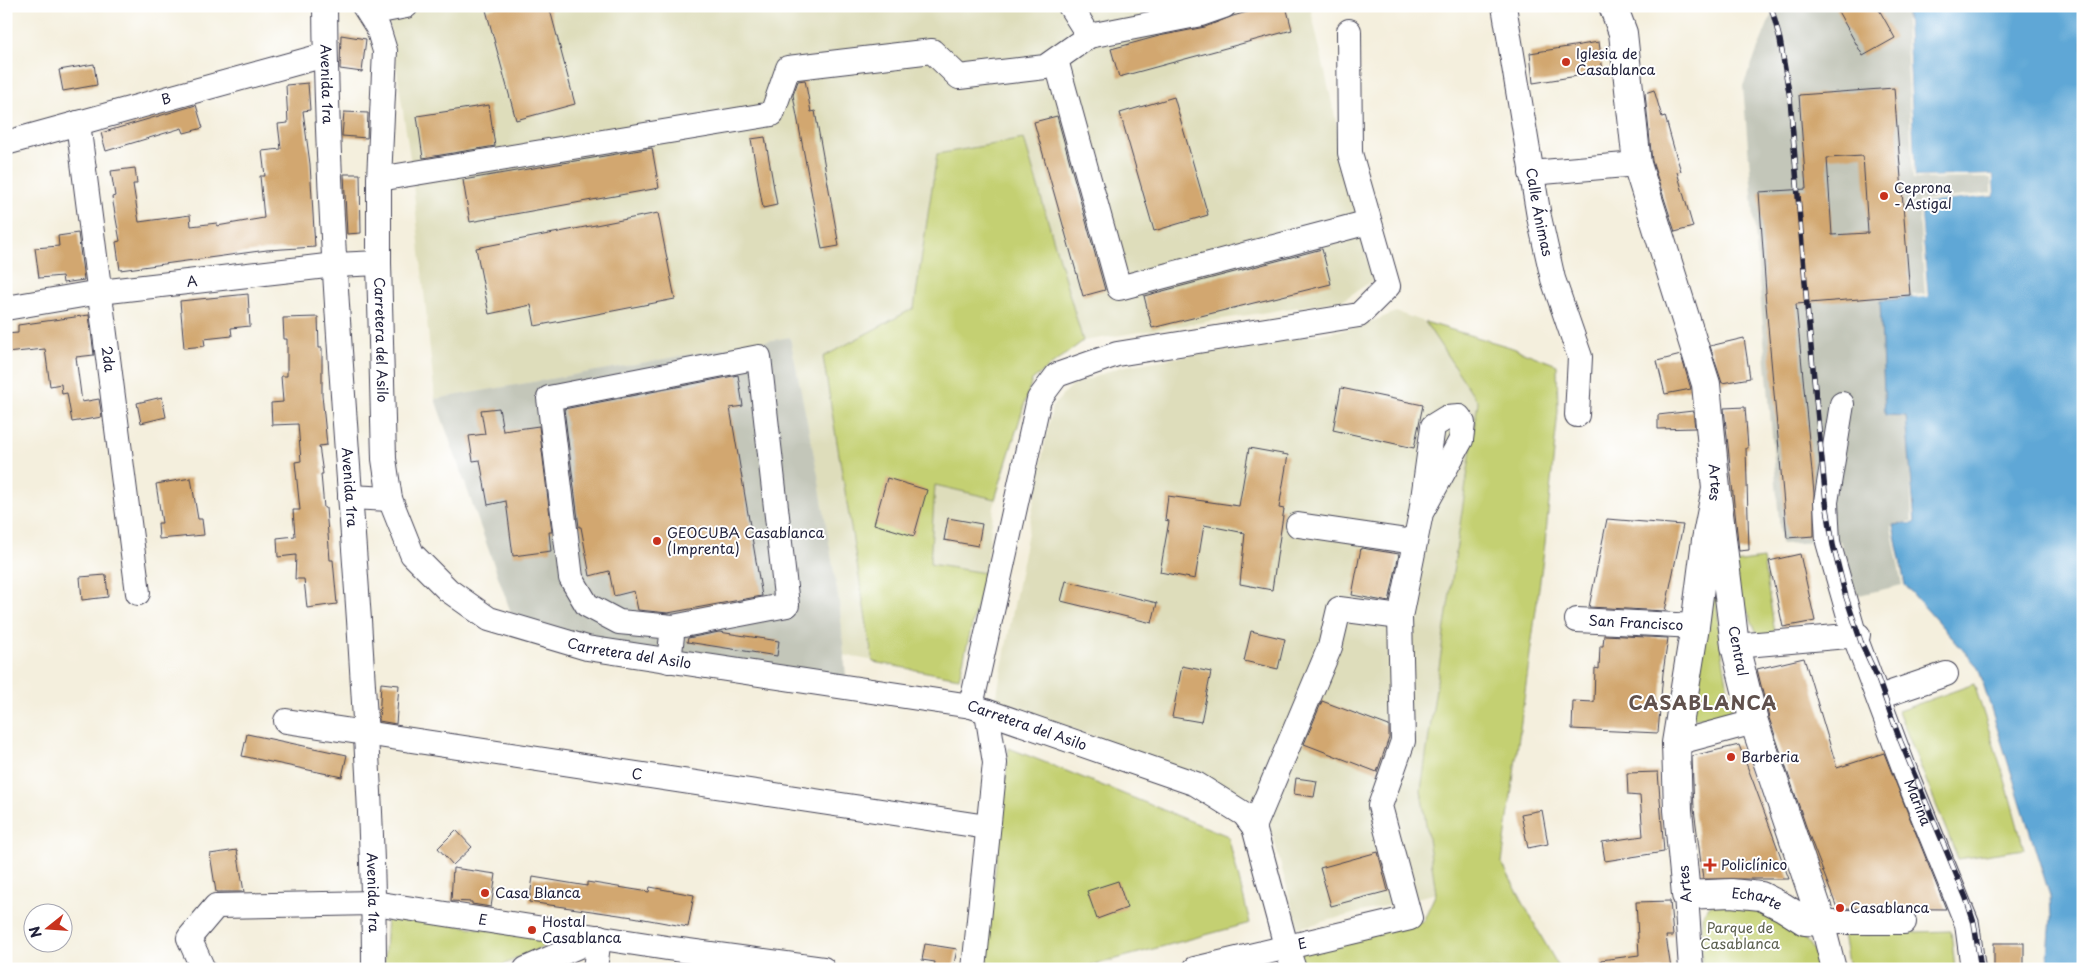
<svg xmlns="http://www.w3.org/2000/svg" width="2089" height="975" font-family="'Playpen Sans',sans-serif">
	<rect width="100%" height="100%" fill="#fff"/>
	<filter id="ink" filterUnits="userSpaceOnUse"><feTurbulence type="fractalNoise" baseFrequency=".02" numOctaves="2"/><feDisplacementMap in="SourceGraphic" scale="10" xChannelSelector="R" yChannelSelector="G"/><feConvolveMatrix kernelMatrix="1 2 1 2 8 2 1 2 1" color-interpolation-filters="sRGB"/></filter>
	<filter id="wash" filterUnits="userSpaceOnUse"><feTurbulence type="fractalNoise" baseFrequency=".0096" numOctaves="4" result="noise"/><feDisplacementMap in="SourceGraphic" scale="20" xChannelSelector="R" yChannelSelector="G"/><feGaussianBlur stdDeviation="1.12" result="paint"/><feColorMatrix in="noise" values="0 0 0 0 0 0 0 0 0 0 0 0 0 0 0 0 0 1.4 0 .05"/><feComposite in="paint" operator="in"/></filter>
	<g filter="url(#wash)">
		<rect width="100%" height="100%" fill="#f4efdd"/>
		<!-- built -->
		<g fill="#deddbb">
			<path d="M387,6H1310L1372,281L1343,300L1083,341L1032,380L994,507L985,574L959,678L844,655L840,608L818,475L790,337L435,399L411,164Z"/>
			<path d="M1396,312L1425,322L1478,402L1421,790L1436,893L1298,928L1264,803L996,699L1052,407L1071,386L1120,367L1355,328Z"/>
		</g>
		<!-- industrial -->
		<g fill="#c3c6b9">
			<path d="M1775,6H1904L1993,175L1994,196L1928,297L1885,415L1908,416L1912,521L1891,526L1902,585L1855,596L1840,541L1781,544L1743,86Z"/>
			<path d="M790,337L818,475L840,608L847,688L516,627L435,399Z"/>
		</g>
		<!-- green -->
		<g fill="#c4d072" stroke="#737956">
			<path d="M1024,139L1083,341L1032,380L995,499L935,485L930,564L985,573L959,678L873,662L823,357L914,308L937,154Z"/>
			<path d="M1425,322L1510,347L1557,365L1558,411L1545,543L1502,863L1542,938L1560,969H1303L1298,953L1423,921L1436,893L1421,790L1478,402Z"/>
			<path d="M1715,554L1719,634L1732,714L1691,719Z"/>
			<path d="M1763,559L1775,632L1764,636L1756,631L1727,564Z"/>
			<path d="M1974,684L2004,776L2024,849L1958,859L1898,711Z"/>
			<path d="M1009,748L1228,836L1250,923L1079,969H984Z"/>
			<path d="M1743,903C1780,920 1807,926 1821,969H1702V916L1710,905Z"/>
			<path d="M387,915L558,940L494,969H384Z"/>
			<path d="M1951,931L1955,969H1849L1843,934Z"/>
		</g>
		<!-- water -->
		<path fill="#5ea7d6" stroke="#406488" d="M1904,6H2083V969H2047L2051,918L2050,896L1978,667L1905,585L1893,525L1915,523L1906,416L1885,415L1880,301L1928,296L1920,203L1994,196L1993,175L1915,177L1907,12Z"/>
		<!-- pier -->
		<path fill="#f4efdd" d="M1905,20H1907L1915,177L1993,175L1994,196L1920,203L1928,297L1913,298L1912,295L1925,294L1918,201L1991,193V178L1913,179Z"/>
		<g id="blocks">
			<!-- building -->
			<g fill="#d2a76f" fill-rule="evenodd">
				<path d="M500,6H549L575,104L516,120L486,10Z"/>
				<path d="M1268,6H1286L1292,30L1119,77L1111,49L1159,36L1205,27L1233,16Z"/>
				<path d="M1835,6H1877L1895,38L1863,56Z"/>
				<path d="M341,35L366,39L362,72L340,69Z"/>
				<path d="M1599,42L1603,72L1533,83L1530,53Z"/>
				<path d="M94,64L97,85L63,91L59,70Z"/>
				<path d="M805,80L811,112L815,111L839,246L822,249L793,95L798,81Z"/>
				<path d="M308,83L310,110L303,111L310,164L315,247L267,250L120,270L116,242L120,241L112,197L115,196L111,171L135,168L137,184H133L139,222L190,215L191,226L217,223V226L264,218L260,176H265L262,151L281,149L278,124L288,123L286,85Z"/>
				<path d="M1894,88L1910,295L1796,304L1814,493V536L1787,538L1765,293H1766L1759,192L1806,189L1799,95ZM1863,156L1868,233L1832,235L1827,158Z"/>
				<path d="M1654,90L1662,117L1665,116L1675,152L1681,171L1677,172L1693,227L1675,232L1652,161L1645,93Z"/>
				<path d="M1174,97L1208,215L1154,231L1120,113Z"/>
				<path d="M196,105L203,128L184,133L182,128L106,151L101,133Z"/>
				<path d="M489,105L495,146L423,158L417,116Z"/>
				<path d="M344,112L368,113L367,138L342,136Z"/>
				<path d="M1057,116L1105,290L1083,296L1034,122Z"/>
				<path d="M765,137L777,205L763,208L751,139Z"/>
				<path d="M652,148L659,188L470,222L463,180Z"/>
				<path d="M344,174H360L361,233L347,234Z"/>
				<path d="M658,213L675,299L535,326L531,305L489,314L476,248Z"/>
				<path d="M78,233L84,280L63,283L62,276L39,278L35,248L59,246L58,236Z"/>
				<path d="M1322,249L1331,284L1152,328L1144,296Z"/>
				<path d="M248,294L250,326L231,328L232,336L204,339L205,346L184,348L180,301Z"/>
				<path d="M89,315L94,355L76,357L82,402L99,399L102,417L72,422L67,393L62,394L61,384L50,386L45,349L6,353V334L18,333V325Z"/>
				<path d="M318,317L319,348H322V395L327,445L319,446L323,474H321L324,508H326L330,560H333L337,604L307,608L304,579H295L296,555L278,557L277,538L295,536L293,510H300L295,462L301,461L298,424L272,425L271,403L283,402L281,376H287V339H284L283,318Z"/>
				<path d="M1744,338L1750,378L1722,383L1710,346Z"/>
				<path d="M1681,355L1691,389L1665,394L1657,361Z"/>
				<path d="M738,375L743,406L730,408L762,596L668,613L638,610L634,591L614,596L609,571L590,576L581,527H579L564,409Z"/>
				<path d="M1341,388L1423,405L1414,448L1333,430Z"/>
				<path d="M162,397L166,417L141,423L137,403Z"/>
				<path d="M1745,407L1748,448H1746L1749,550L1739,551L1724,408Z"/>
				<path d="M499,408L503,431L539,426L552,532H549L551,551L513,556L506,501L488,505L480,460L473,461L469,436L485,434L481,410Z"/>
				<path d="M1693,411L1695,428L1658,429V415Z"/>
				<path d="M1249,448L1288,455L1279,508L1284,509L1272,590L1240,584L1245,533L1204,525L1195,579L1160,572L1169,521L1165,520L1168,496L1239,506Z"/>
				<path d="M191,478L198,519H202L204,535L159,539L158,523H162L156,484Z"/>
				<path d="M887,478L927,490L914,536L874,524Z"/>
				<path d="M948,518L982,524L978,546L944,540Z"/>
				<path d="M1607,519L1683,525L1665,611L1589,607Z"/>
				<path d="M1361,548L1399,554L1389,602L1352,595Z"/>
				<path d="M1800,554L1815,621L1783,627L1769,561Z"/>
				<path d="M106,575L108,597L82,600L80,577Z"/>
				<path d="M1066,581L1157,603L1152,623L1061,601Z"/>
				<path d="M1251,631L1285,639L1278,669L1244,661Z"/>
				<path d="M719,632L779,641L777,656L687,642L688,638Z"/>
				<path d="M1604,635L1668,638L1663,673L1658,733L1572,729L1573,701L1594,702L1595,668L1599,669L1600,646H1603Z"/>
				<path d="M1804,658L1837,768L1884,753L1946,909L1837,908L1809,835L1769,718L1757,669Z"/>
				<path d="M1182,666L1211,672L1201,722L1172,717Z"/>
				<path d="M381,683L399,685L396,724L379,721Z"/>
				<path d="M1322,701L1389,726V738L1377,772L1304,744Z"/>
				<path d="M247,734L347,755L342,777L242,756Z"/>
				<path d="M1739,745L1754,784L1789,879H1703L1694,809L1692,756Z"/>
				<path d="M1658,772L1664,852L1605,861L1602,842L1643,836L1640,796L1628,795L1627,773Z"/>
				<path d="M1296,778L1317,781L1314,797L1294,794Z"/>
				<path d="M1542,810L1548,844L1528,848L1521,814Z"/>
				<path d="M456,830L472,847L453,865L438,848Z"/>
				<path d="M237,850L244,892H216L210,854Z"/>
				<path d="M1378,852L1388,891L1331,906L1320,868Z"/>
				<path d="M453,868L496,874L491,907L472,904V902L451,901Z"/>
				<path d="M533,877L587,886V882L649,892L650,887L694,895L688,927L633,917L529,902Z"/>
				<path d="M1118,881L1127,908L1097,919L1087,891Z"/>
				<path d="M1670,901L1673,936H1666L1671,969H1602L1601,960L1639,955L1636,902Z"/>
				<rect x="1994" y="943" width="30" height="26"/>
				<path d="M925,944L957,949L953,969L934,967L935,962L922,960Z"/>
			</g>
		</g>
	</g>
	<g filter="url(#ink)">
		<use href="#blocks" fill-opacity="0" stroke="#424153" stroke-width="1"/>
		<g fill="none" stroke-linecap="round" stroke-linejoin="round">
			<!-- minor casing -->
			<g stroke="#424153" stroke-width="26">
				<g id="minor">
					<path id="s1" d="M325,6C327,211 345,416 359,620C366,736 374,852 374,969"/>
					<path id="s2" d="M364,6L378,28L385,51L379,179V263L384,459L390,499L412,554L448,590L489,619L587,648L971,706L1196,784L1244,814L1254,827L1286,946L1294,969"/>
					<path d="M1070,6L1089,36"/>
					<path id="s3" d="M1504,6L1539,217L1553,279L1580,357L1577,415"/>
					<path d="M370,13L406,6"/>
					<path d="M1056,60L1119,288L1369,222"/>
					<path id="s4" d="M78,123L138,593"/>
					<path id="s5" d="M6,143L325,55"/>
					<path d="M1531,173L1637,164"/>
					<path d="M379,179L772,114L788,68L932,51L959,77L1045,67L1089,36L1201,14L1224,6"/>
					<path id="s6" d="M6,308L100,292L335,265L379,263"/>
					<path id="s7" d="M1842,404L1826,502L1828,542L1855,637L1909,781L1967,924L1973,969"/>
					<path d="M350,497L390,499"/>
					<path d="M1298,525L1414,542"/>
					<path id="s8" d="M1577,620L1695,626"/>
					<path d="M1735,646L1858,635"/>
					<path d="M669,661L673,627L619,622L587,605L571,578L549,398L759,357L787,605L673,627"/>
					<path d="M1879,697L1946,674"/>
					<path d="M971,706L1039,399L1057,375L1117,354L1359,315L1388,286L1350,153L1349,31"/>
					<path id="s9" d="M286,721L987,827"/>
					<path d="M1676,743L1754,722"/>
					<path d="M1254,827L1330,647L1339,609L1400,617"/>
					<path d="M1686,895L1691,969"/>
					<path id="s10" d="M203,969L189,938L216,906L374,903L667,948L823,969"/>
					<path d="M526,969L599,937"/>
					<path d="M595,969L599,937"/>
					<path d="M974,969L995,763L987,712"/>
					<path id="s11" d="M1195,969L1410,918L1380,806L1403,741L1400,617L1421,513L1433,426L1446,418L1459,417L1463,423L1461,440L1421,513"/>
					<path d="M1834,969L1822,922H1904"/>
				</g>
			</g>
			<!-- major casing -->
			<g stroke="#424153" stroke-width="30">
				<g id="major">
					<path id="s12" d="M1613,6L1623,33L1637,164L1706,384L1716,489L1706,540L1695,626L1676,743L1678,810L1686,895L1731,893L1761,896L1783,907L1805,921L1822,922L1754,722L1735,646L1716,489"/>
				</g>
			</g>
			<!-- minor -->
			<use href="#minor" stroke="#fff" stroke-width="24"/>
			<!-- major -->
			<use href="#major" stroke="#fff" stroke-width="28"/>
			<!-- rail casing -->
			<g stroke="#22223b" stroke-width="5.5">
				<path id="rail" d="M1771,6L1780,40L1790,98L1807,306L1826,502L1833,545L1846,597L1861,642L1878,679L1900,740L1966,898L1974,923L1981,969"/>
			</g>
			<!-- rail -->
			<use href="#rail" stroke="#fff" stroke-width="4" stroke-dasharray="11" stroke-linecap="butt"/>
		</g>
	</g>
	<!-- markers -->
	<g fill="#c8321e" stroke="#fff" stroke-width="2">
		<circle cx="1566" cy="62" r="5"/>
		<circle cx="1884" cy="196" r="5"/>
		<circle cx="657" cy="541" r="5"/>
		<circle cx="1731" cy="757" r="5"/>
		<path d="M1707.5 857.5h5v5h5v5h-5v5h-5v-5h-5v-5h5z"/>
		<circle cx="485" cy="893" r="5"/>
		<circle cx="1840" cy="908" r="5"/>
		<circle cx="532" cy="930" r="5"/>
	</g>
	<g text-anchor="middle" stroke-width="4" stroke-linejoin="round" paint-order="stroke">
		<!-- poi labels -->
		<g font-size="14" fill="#22223b" stroke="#fff" text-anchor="start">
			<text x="1576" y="59">Iglesia de<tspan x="1576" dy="16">Casablanca</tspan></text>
			<text x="1894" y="193">Ceprona<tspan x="1894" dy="16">- Astigal</tspan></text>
			<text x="667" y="538">GEOCUBA Casablanca<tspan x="667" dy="16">(Imprenta)</tspan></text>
			<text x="1741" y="762">Barberia</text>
			<text x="1721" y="870">Policlínico</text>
			<text x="495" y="898">Casa Blanca</text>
			<text x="1850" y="913">Casablanca</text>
			<text x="542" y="927">Hostal<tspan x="542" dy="16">Casablanca</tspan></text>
		</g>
		<!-- street labels -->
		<g font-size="14" fill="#22223b" stroke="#fff">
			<text dy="5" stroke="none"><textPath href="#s1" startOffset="78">Avenida 1ra</textPath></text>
			<text dy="5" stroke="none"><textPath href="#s5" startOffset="166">B</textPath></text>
			<text dy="5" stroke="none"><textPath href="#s3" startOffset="209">Calle Ánimas</textPath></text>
			<text dy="5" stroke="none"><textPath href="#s6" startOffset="188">A</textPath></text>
			<text dy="5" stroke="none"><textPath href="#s2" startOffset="339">Carretera del Asilo</textPath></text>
			<text dy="5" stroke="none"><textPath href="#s4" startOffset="238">2da</textPath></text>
			<text dy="5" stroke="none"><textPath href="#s12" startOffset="490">Artes</textPath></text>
			<text dy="5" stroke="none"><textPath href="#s1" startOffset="482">Avenida 1ra</textPath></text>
			<text dy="5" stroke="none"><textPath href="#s8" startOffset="59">San Francisco</textPath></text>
			<text transform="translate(1738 651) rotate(79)" y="5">Central</text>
			<text dy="5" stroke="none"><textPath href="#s2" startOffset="804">Carretera del Asilo</textPath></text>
			<text dy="5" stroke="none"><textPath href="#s2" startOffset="1209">Carretera del Asilo</textPath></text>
			<text dy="5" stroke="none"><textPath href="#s9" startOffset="355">C</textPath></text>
			<text dy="5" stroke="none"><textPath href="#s7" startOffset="415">Marina</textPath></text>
			<text transform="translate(1685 884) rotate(-95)" y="5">Artes</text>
			<text dy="5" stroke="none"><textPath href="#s1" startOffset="888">Avenida 1ra</textPath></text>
			<text dy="5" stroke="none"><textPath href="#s12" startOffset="978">Echarte</textPath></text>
			<text dy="5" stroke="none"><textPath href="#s10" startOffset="344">E</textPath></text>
			<text dy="5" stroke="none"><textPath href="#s11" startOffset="110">E</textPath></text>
		</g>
		<!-- park labels -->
		<g font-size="14" fill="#5b5f4e" stroke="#fff">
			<text x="1740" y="933">Parque de<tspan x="1740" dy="16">Casablanca</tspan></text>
		</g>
		<!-- district labels -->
		<g font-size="19" font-weight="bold" letter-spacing="1" fill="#60514d" stroke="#fff">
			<text x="1703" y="710">CASABLANCA</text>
		</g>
	</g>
	<!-- margin -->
	<rect width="2089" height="975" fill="none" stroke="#fff" stroke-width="25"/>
	<!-- north arrow -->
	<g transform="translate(48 928) rotate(253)"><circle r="24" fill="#ffffff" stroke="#a7a7b1"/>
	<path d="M0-4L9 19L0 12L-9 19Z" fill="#c8321e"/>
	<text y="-8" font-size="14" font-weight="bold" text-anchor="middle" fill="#22223b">N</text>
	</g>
</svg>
